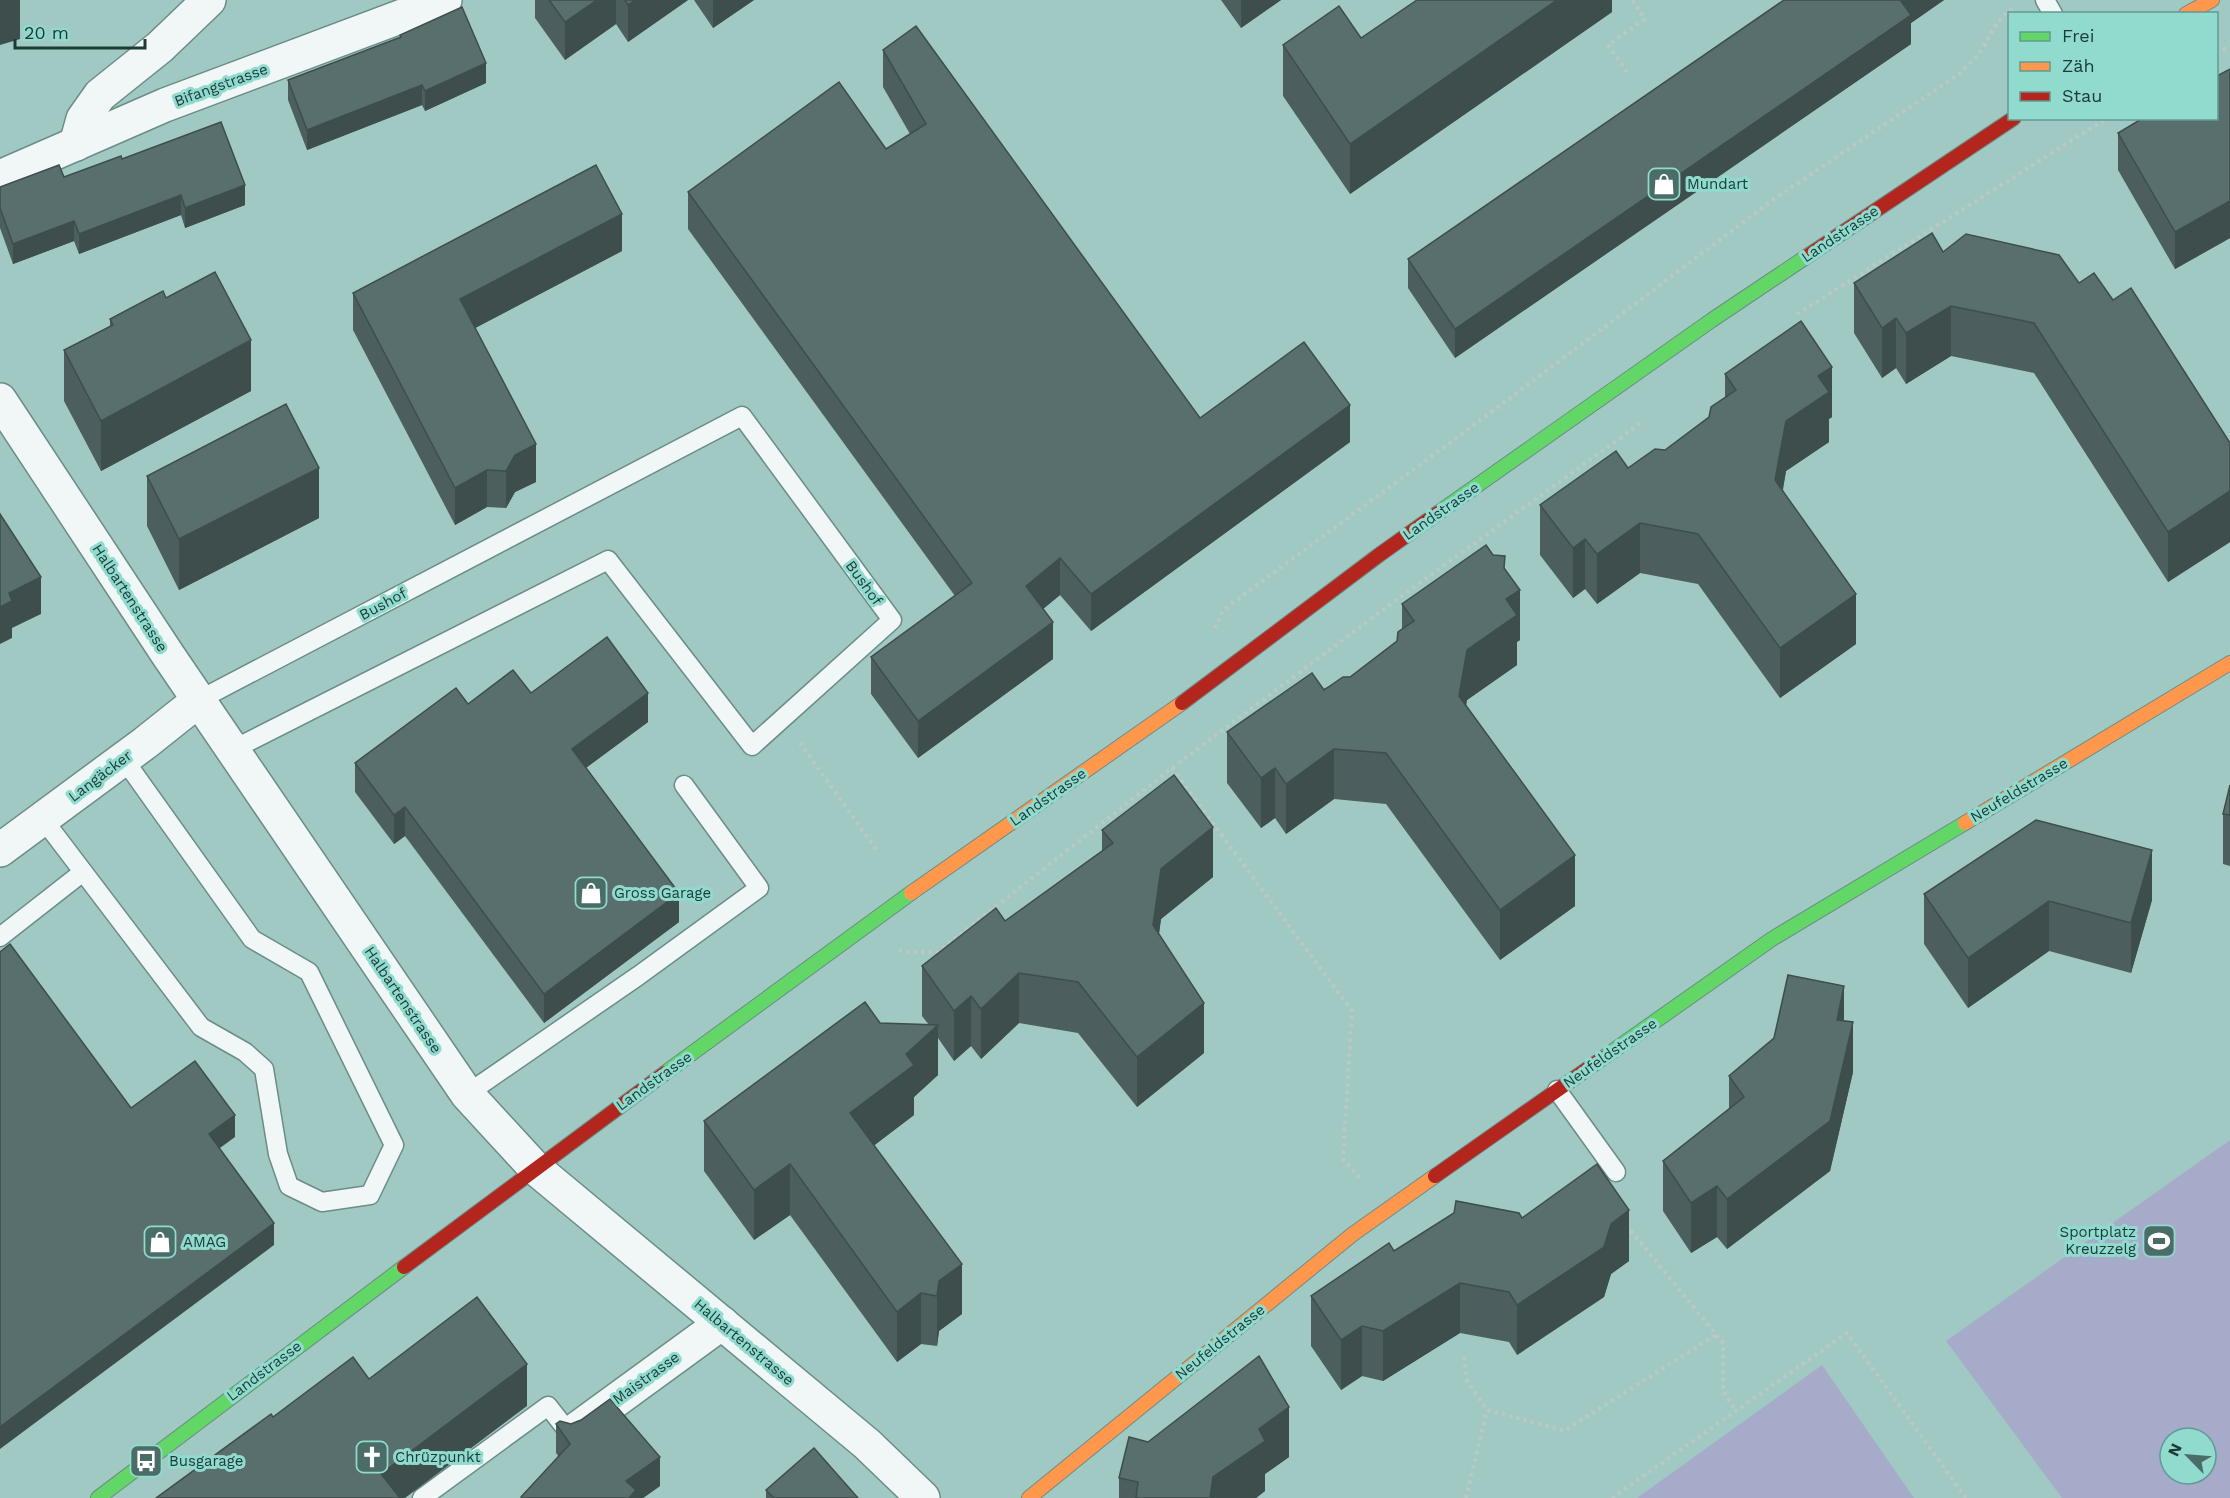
<svg xmlns="http://www.w3.org/2000/svg" width="2230" height="1498" font-family="'Work Sans',sans-serif">
	<rect width="100%" height="100%" fill="#a1c9c3"/>
	<!-- green -->
	<g fill="#a7abca" fill-rule="evenodd">
		<path d="M2230,1140V1498H2062L1946,1341ZM2170,1438H2206V1474H2170Z"/>
		<path d="M1822,1365L1914,1498H1637Z"/>
	</g>
	<g fill="none" stroke-linecap="round" stroke-linejoin="round">
		<!-- lane casing -->
		<g stroke="#6b8c87" stroke-width="21">
			<g id="lane">
				<path d="M2045,0L2053,14"/>
				<path d="M199,700L742,416L892,620L752,746L608,560L232,750"/>
				<path d="M43,819L201,1027L245,1052L264,1069L278,1154L289,1186L322,1202L370,1195L394,1145L309,972L252,939L123,758"/>
				<path d="M0,937L83,872"/>
				<path d="M1557,1090L1616,1172"/>
				<path d="M467,1094L638,976L759,888L684,785"/>
				<path d="M422,1498L548,1406L570,1434"/>
			</g>
		</g>
		<!-- street casing -->
		<g stroke="#6b8c87" stroke-width="36">
			<g id="street">
				<path d="M76,144L83,119L100,95L160,47L209,0"/>
				<path d="M0,177L165,105L445,0"/>
				<path d="M0,400L168,655L467,1094L535,1168L867,1444L923,1498"/>
				<path d="M0,850L145,743L199,700"/>
				<path d="M578,1428L722,1323"/>
			</g>
		</g>
		<!-- fast casing -->
		<g stroke="#6b8c87" stroke-width="16">
			<g id="fast">
				<path d="M1438,513L1712,320L1809,255"/>
				<path d="M1603,1058L1772,939L1965,823"/>
				<path d="M665,1073L911,893"/>
				<path d="M98,1498L404,1267"/>
			</g>
		</g>
		<!-- slow casing -->
		<g stroke="#6b8c87" stroke-width="16">
			<g id="slow">
				<path d="M2186,14L2212,0"/>
				<path d="M1965,823L2230,663"/>
				<path d="M911,893L1182,703"/>
				<path d="M1029,1498L1353,1234L1435,1176"/>
			</g>
		</g>
		<!-- jam casing -->
		<g stroke="#6b8c87" stroke-width="16">
			<g id="jam">
				<path d="M1809,255L2014,118"/>
				<path d="M1182,703L1379,555L1438,513"/>
				<path d="M1435,1176L1603,1058"/>
				<path d="M404,1267L665,1073"/>
			</g>
		</g>
		<!-- path -->
		<g stroke="#bcc8c6" stroke-width="4" stroke-dasharray="3 4.5" stroke-linecap="butt">
			<path d="M2216,53L2230,46"/>
			<path d="M1627,72L1608,45L1645,19L1632,0"/>
			<path d="M1797,314L2107,118"/>
			<path d="M1215,628L1223,610L1513,396L1770,202L1959,74C1966,66 1977,58 1982,49C1992,32 1997,19 2014,7"/>
			<path d="M800,743L876,849"/>
			<path d="M1172,768L1352,1011L1343,1159L1362,1181"/>
			<path d="M899,950L907,952H938L1172,768L1392,603L1641,423"/>
			<path d="M1626,1225L1723,1343V1391L1736,1411"/>
			<path d="M1464,1357L1467,1381L1487,1410L1564,1431L1716,1335"/>
			<path d="M0,1443L5,1450"/>
			<path d="M1466,1498L1487,1410"/>
			<path d="M1612,1498L1847,1333L1966,1498"/>
		</g>
		<!-- lane -->
		<use href="#lane" stroke="#f1f7f6" stroke-width="18"/>
		<!-- street -->
		<use href="#street" stroke="#f1f7f6" stroke-width="33"/>
		<!-- fast -->
		<use href="#fast" stroke="#63d668" stroke-width="14"/>
		<!-- slow -->
		<use href="#slow" stroke="#ff974d" stroke-width="14"/>
		<!-- jam -->
		<use href="#jam" stroke="#b3261e" stroke-width="14"/>
	</g>
	<!-- wall -->
	<g fill="#4c5f5e">
		<path d="M535,0H688L628,42L616,24L565,60L535,18Z"/>
		<path d="M694,0H754L713,28Z"/>
		<path d="M1221,0H1281L1241,28Z"/>
		<path d="M1612,0V12L1350,194L1283,96V45L1361,38Z"/>
		<path d="M1784,0H1944L1911,23V44L1455,358L1408,288V259Z"/>
		<path d="M400,35L486,83L425,111L422,105L307,150L288,100V80L400,38Z"/>
		<path d="M883,50L1200,418L1350,442L1091,631L1060,595L1043,609L1053,659L918,758L871,694V657L955,596L688,229V192L886,149L910,134L883,87Z"/>
		<path d="M2230,69V238L2175,269L2118,170V133Z"/>
		<path d="M122,159L245,205L185,228L181,215L79,254L74,241L13,264L0,228V187L64,177Z"/>
		<path d="M622,251L475,328L536,482L515,492L506,508L487,507L455,525L353,330V293Z"/>
		<path d="M1943,252L2079,283L2113,300L2230,443V542L2168,582L2034,373L1951,356L1906,384L1896,368L1882,378L1854,333V283Z"/>
		<path d="M166,298L251,391L101,471L64,401V350L110,326V319Z"/>
		<path d="M1725,374L1832,417L1829,419V442L1786,471L1783,490L1856,644L1780,698L1698,584L1640,573L1597,604L1585,589L1573,598L1540,555V505L1628,468L1665,450L1709,417L1725,398Z"/>
		<path d="M147,476L319,518L179,590L147,526Z"/>
		<path d="M1493,555L1505,569L1520,640L1517,642V665L1467,700L1466,705L1575,906L1500,960L1386,804L1334,799L1286,834L1275,818L1261,828L1227,783V732L1350,677L1397,641L1402,630V604Z"/>
		<path d="M531,693L648,722L586,768L679,922L544,1023L405,836L394,844L355,792V763L468,704Z"/>
		<path d="M2230,785V866L2223,864V814Z"/>
		<path d="M1102,830L1213,877L1161,919L1159,934L1204,1053L1137,1107L1078,1033L1019,1023L981,1059L971,1046L954,1061L938,1038V1075L914,1097V1115L874,1145L962,1314L939,1331L937,1346L921,1344L897,1362L790,1215L754,1240L704,1171V1121L880,1023L929,1025L922,1016V966L1005,921L1102,851Z"/>
		<path d="M1924,894L2152,900L2131,973L2049,951L1968,1008L1924,944Z"/>
		<path d="M1844,1021L1853,1072L1830,1171L1727,1249L1717,1237L1691,1253L1663,1211V1161L1729,1109V1076Z"/>
		<path d="M1522,1218L1629,1261L1611,1274L1604,1297L1517,1355L1509,1342L1460,1333L1383,1381L1362,1376L1341,1390L1311,1346V1296L1394,1251Z"/>
		<path d="M556,1424L660,1486L643,1498H521V1497L559,1457L556,1453Z"/>
		<path d="M1148,1442L1289,1457L1265,1474V1491L1256,1498H1119V1478Z"/>
		<path d="M766,1490L858,1498H766Z"/>
	</g>
	<!-- shaded-wall -->
	<g fill="#3e4e4c">
		<path d="M0,0H20V39L0,45Z"/>
		<path d="M597,0H616V24L565,60V22Z"/>
		<path d="M635,0H688L628,42V5Z"/>
		<path d="M713,0H754L713,28Z"/>
		<path d="M1241,0H1281L1241,28Z"/>
		<path d="M1557,0H1612V12L1350,194V144Z"/>
		<path d="M1902,0H1944L1911,23V44L1455,358V329Z"/>
		<path d="M486,63V83L425,111V91Z"/>
		<path d="M422,85V105L307,150V130Z"/>
		<path d="M245,185V205L185,228V208Z"/>
		<path d="M181,195V215L79,254V234Z"/>
		<path d="M2230,201V238L2175,269V232Z"/>
		<path d="M622,214V251L460,336V299Z"/>
		<path d="M74,221V241L13,264V244Z"/>
		<path d="M1951,306V356L1906,384V333Z"/>
		<path d="M1896,318V368L1882,378V328Z"/>
		<path d="M251,340V391L101,471V421Z"/>
		<path d="M1832,367V417L1829,419V442L1786,471L1775,530V480L1786,421L1818,376Z"/>
		<path d="M1350,405V442L1091,631V594Z"/>
		<path d="M536,444V482L515,492L506,508V471L515,455Z"/>
		<path d="M319,468V518L179,590V539Z"/>
		<path d="M487,470V507L455,525V488Z"/>
		<path d="M2230,491V542L2168,582V532Z"/>
		<path d="M1640,523V573L1597,604V554Z"/>
		<path d="M1585,539V589L1573,598V548Z"/>
		<path d="M1060,558V595L1026,623V586Z"/>
		<path d="M41,577V614L12,628V638L0,644V607L9,593Z"/>
		<path d="M1520,590V640L1517,642V665L1467,700L1459,746V696L1467,650L1506,599Z"/>
		<path d="M1856,594V644L1780,698V648Z"/>
		<path d="M1053,622V659L918,758V721Z"/>
		<path d="M648,693V722L572,778V749Z"/>
		<path d="M1334,749V799L1286,834V784Z"/>
		<path d="M1275,768V818L1261,828V778Z"/>
		<path d="M405,807V836L394,844V815Z"/>
		<path d="M1213,827V877L1161,919L1153,975V925L1161,869Z"/>
		<path d="M2152,850V900L2131,973V923Z"/>
		<path d="M1575,855V906L1500,960V910Z"/>
		<path d="M679,893V922L544,1023V994Z"/>
		<path d="M2049,901V951L1968,1008V958Z"/>
		<path d="M1019,973V1023L981,1059V1009Z"/>
		<path d="M1844,986V1036L1837,1020Z"/>
		<path d="M971,996V1046L954,1061V1011Z"/>
		<path d="M1204,1003V1053L1137,1107V1057Z"/>
		<path d="M1853,1022V1072L1830,1171L1727,1249V1199Z"/>
		<path d="M938,1025V1075L914,1097V1115L850,1164V1113L906,1054Z"/>
		<path d="M235,1115V1137L209,1156V1134Z"/>
		<path d="M790,1164V1215L754,1240V1190Z"/>
		<path d="M1717,1186V1237L1691,1253V1203Z"/>
		<path d="M1629,1210V1261L1611,1274L1604,1297L1517,1355V1305L1611,1224Z"/>
		<path d="M274,1223V1245L0,1449V1427Z"/>
		<path d="M962,1264V1314L939,1331L937,1346V1296L939,1281Z"/>
		<path d="M1460,1283V1333L1383,1381V1331Z"/>
		<path d="M921,1293V1344L897,1362V1312Z"/>
		<path d="M1362,1326V1376L1341,1390V1340Z"/>
		<path d="M527,1364V1406L405,1498H381V1474Z"/>
		<path d="M1289,1407V1457L1265,1474V1491L1256,1498H1210L1213,1477L1259,1429Z"/>
		<path d="M660,1457V1486L643,1498H626V1481Z"/>
	</g>
	<!-- building -->
	<g fill="#586f6d" stroke="#3e4e4c" stroke-width="1.5">
		<path d="M549,0H597L565,22Z"/>
		<path d="M625,0H635L628,5Z"/>
		<path d="M1417,0H1557L1350,144L1283,45L1339,6L1361,38Z"/>
		<path d="M1784,0H1902L1901,1L1911,15L1455,329L1408,259Z"/>
		<path d="M462,7L486,63L425,91L422,85L307,130L288,80L401,37L400,35Z"/>
		<path d="M916,26L1200,418L1304,342L1350,405L1091,594L1060,558L1026,586L1053,622L918,721L871,657L972,583L688,192L839,82L886,149L926,124L883,50Z"/>
		<path d="M2230,69V201L2175,232L2118,133L2143,118H2217V76Z"/>
		<path d="M221,122L245,185L185,208L181,195L79,234L74,221L13,244L0,208V187L59,165L64,177L121,156L122,159Z"/>
		<path d="M596,165L622,214L460,299L536,444L515,455L506,471L487,470L455,488L353,293Z"/>
		<path d="M1932,233L1943,252L1966,234L2059,255L2079,283L2094,273L2113,300L2131,288L2230,443V491L2168,532L2034,323L1951,306L1906,333L1896,318L1882,328L1854,283Z"/>
		<path d="M215,272L251,340L101,421L64,350L113,325L110,319L163,291L166,298Z"/>
		<path d="M1801,321L1832,367L1818,376L1829,392L1786,421L1775,480L1856,594L1780,648L1698,534L1640,523L1597,554L1585,539L1573,548L1540,505L1616,451L1628,468L1655,449L1665,450L1709,417L1711,407L1736,390L1725,374Z"/>
		<path d="M286,404L319,468L179,539L147,476Z"/>
		<path d="M0,514L41,577L9,593L12,601L0,607Z"/>
		<path d="M1486,545L1493,555L1505,556L1504,568L1520,590L1506,599L1517,615L1467,650L1459,696L1575,855L1500,910L1386,753L1334,749L1286,784L1275,768L1261,778L1227,732L1312,673L1324,690L1343,677H1350L1397,641L1398,632L1414,621L1402,604Z"/>
		<path d="M607,637L648,693L572,749L679,893L544,994L405,807L394,815L355,763L456,688L468,704L513,670L531,693Z"/>
		<path d="M1174,775L1213,827L1161,869L1153,925L1204,1003L1137,1057L1078,982L1019,973L981,1009L971,996L954,1011L922,966L996,908L1005,921L1113,843L1102,830Z"/>
		<path d="M2230,785V815L2223,814Z"/>
		<path d="M2036,820L2152,850L2131,923L2049,901L1968,958L1924,894Z"/>
		<path d="M10,944L131,1108L195,1061L235,1115L209,1134L274,1223L0,1427V952Z"/>
		<path d="M1788,975L1844,986L1837,1020L1853,1022L1830,1121L1727,1199L1717,1186L1691,1203L1663,1161L1744,1097L1729,1076L1774,1038Z"/>
		<path d="M865,1002L880,1023L938,1025L906,1054L914,1065L850,1113L962,1264L939,1281L937,1296L921,1293L897,1312L790,1164L754,1190L704,1121Z"/>
		<path d="M1597,1164L1629,1210L1611,1224L1604,1247L1517,1305L1509,1292L1460,1283L1383,1331L1362,1326L1341,1340L1311,1296L1389,1243L1394,1251L1454,1213L1456,1201L1519,1213L1522,1218Z"/>
		<path d="M477,1297L527,1364L381,1474L400,1498H156L271,1414L273,1417L353,1357L369,1379Z"/>
		<path d="M1259,1356L1289,1407L1259,1429L1265,1441L1213,1477L1210,1498H1136L1138,1482L1119,1478L1129,1437L1148,1442Z"/>
		<path d="M610,1399L660,1457L626,1481L636,1490L629,1498H522L521,1497L570,1444L556,1424L560,1421L571,1424L581,1420Z"/>
		<path d="M814,1448L858,1498H774L766,1490Z"/>
	</g>
	<!-- icons -->
	<defs>
		<g id="shop-square" transform="scale(1.725)"><rect x="-9" y="-9" width="18" height="18" rx="4" fill="#4b6d68" stroke="#90dace"/><path d="M-5-2.5h2.3a2.7 3.5 0 0 1 5.4 0H5L5.5 6h-11ZM-1.5-2.5h3a1.5 2.3 0 0 0-3 0Z" fill="#fff"/></g>
		<g id="stadium-square" transform="scale(1.725)"><rect x="-9" y="-9" width="18" height="18" rx="4" fill="#4b6d68" stroke="#90dace"/><path d="M0-5a6.5 5 0 1 0 0 10a6.5 5 0 1 0 0-10ZM-3.5-1.8h7v3.6h-7Z" fill="#fff"/></g>
		<g id="church-square" transform="scale(1.725)"><rect x="-9" y="-9" width="18" height="18" rx="4" fill="#4b6d68" stroke="#90dace"/><path d="M-1.2-6h2.4v3.5h3.3v2.4h-3.3V6h-2.4V-.1h-3.3v-2.4h3.3Z" fill="#fff"/></g>
		<g id="bus-square" transform="scale(1.725)"><rect x="-9" y="-9" width="18" height="18" rx="4" fill="#4b6d68" stroke="#90dace"/><path d="M-5-6H5V4H4V6H2V4H-2V6H-4V4H-5ZM-3.5-4V0h7V-4ZM-3.5 1.2v1.5H-2V1.2ZM2 1.2v1.5H3.5V1.2Z" fill="#fff"/></g>
	</defs>
	<g fill-rule="evenodd">
		<use href="#shop-square" x="1664" y="184"/>
		<use href="#shop-square" x="591" y="893"/>
		<use href="#stadium-square" x="2159" y="1241"/>
		<use href="#shop-square" x="160" y="1242"/>
		<use href="#church-square" x="372" y="1457"/>
		<use href="#bus-square" x="146" y="1461"/>
	</g>
	<g text-anchor="middle" stroke-width="6" stroke-linejoin="round" paint-order="stroke">
		<!-- street labels -->
		<g font-size="15" fill="#1c3b37" stroke="#90dace">
			<text transform="translate(221 85) rotate(-20)" y="5">Bifangstrasse</text>
			<text transform="translate(1840 234) rotate(-34)" y="5">Landstrasse</text>
			<text transform="translate(1441 511) rotate(-35)" y="5">Landstrasse</text>
			<text transform="translate(864 583) rotate(54)" y="5">Bushof</text>
			<text transform="translate(130 598) rotate(57)" y="5">Halbartenstrasse</text>
			<text transform="translate(383 604) rotate(-28)" y="5">Bushof</text>
			<text transform="translate(100 776) rotate(-37)" y="5">Langäcker</text>
			<text transform="translate(2019 790) rotate(-31)" y="5">Neufeldstrasse</text>
			<text transform="translate(1048 797) rotate(-35)" y="5">Landstrasse</text>
			<text transform="translate(403 1000) rotate(56)" y="5">Halbartenstrasse</text>
			<text transform="translate(1610 1053) rotate(-35)" y="5">Neufeldstrasse</text>
			<text transform="translate(654 1081) rotate(-36)" y="5">Landstrasse</text>
			<text transform="translate(744 1342) rotate(40)" y="5">Halbartenstrasse</text>
			<text transform="translate(1220 1342) rotate(-39)" y="5">Neufeldstrasse</text>
			<text transform="translate(264 1371) rotate(-37)" y="5">Landstrasse</text>
			<text transform="translate(646 1378) rotate(-36)" y="5">Maistrasse</text>
		</g>
		<!-- poi labels -->
		<g font-size="15" fill="#1c3b37" stroke="#90dace" text-anchor="start">
			<text x="1687" y="189">Mundart</text>
			<text x="614" y="898">Gross Garage</text>
			<text x="2136" y="1237" text-anchor="end">Sportplatz<tspan x="2136" dy="17">Kreuzzelg</tspan></text>
			<text x="183" y="1247">AMAG</text>
			<text x="395" y="1462">Chrüzpunkt</text>
			<text x="169" y="1466">Busgarage</text>
		</g>
	</g>
	<!-- legend -->
	<rect x="2008" y="12" width="210" height="108" fill="#90dace" stroke="#629a92" stroke-width="1.5"/>
	<rect x="2020" y="32" width="30" height="9" fill="#63d668" stroke="#629a92" stroke-width="1.5"/>
	<text x="2062" y="42" font-size="18" fill="#1c3b37">Frei</text>
	<rect x="2020" y="62" width="30" height="9" fill="#ff974d" stroke="#629a92" stroke-width="1.5"/>
	<text x="2062" y="72" font-size="18" fill="#1c3b37">Zäh</text>
	<rect x="2020" y="92" width="30" height="9" fill="#b3261e" stroke="#629a92" stroke-width="1.5"/>
	<text x="2062" y="102" font-size="18" fill="#1c3b37">Stau</text>
	<!-- north arrow -->
	<g transform="translate(2188 1456) rotate(295)"><circle r="28" fill="#90dace" stroke="#629a92" stroke-width="1.5"/>
	<path d="M0-4.5L10 22L0 15L-10 22Z" fill="#4b6d68"/>
	<text y="-9" font-size="16" font-weight="bold" text-anchor="middle" fill="#1c3b37">N</text>
	</g>
	<!-- scale -->
	<path d="M15 39v9h130v-9" fill="none" stroke="#1c3b37" stroke-width="3"/>
	<text x="24" y="39" font-size="18" fill="#1c3b37" stroke="#90dace" stroke-width="4.5" paint-order="stroke">20 m</text>
</svg>
